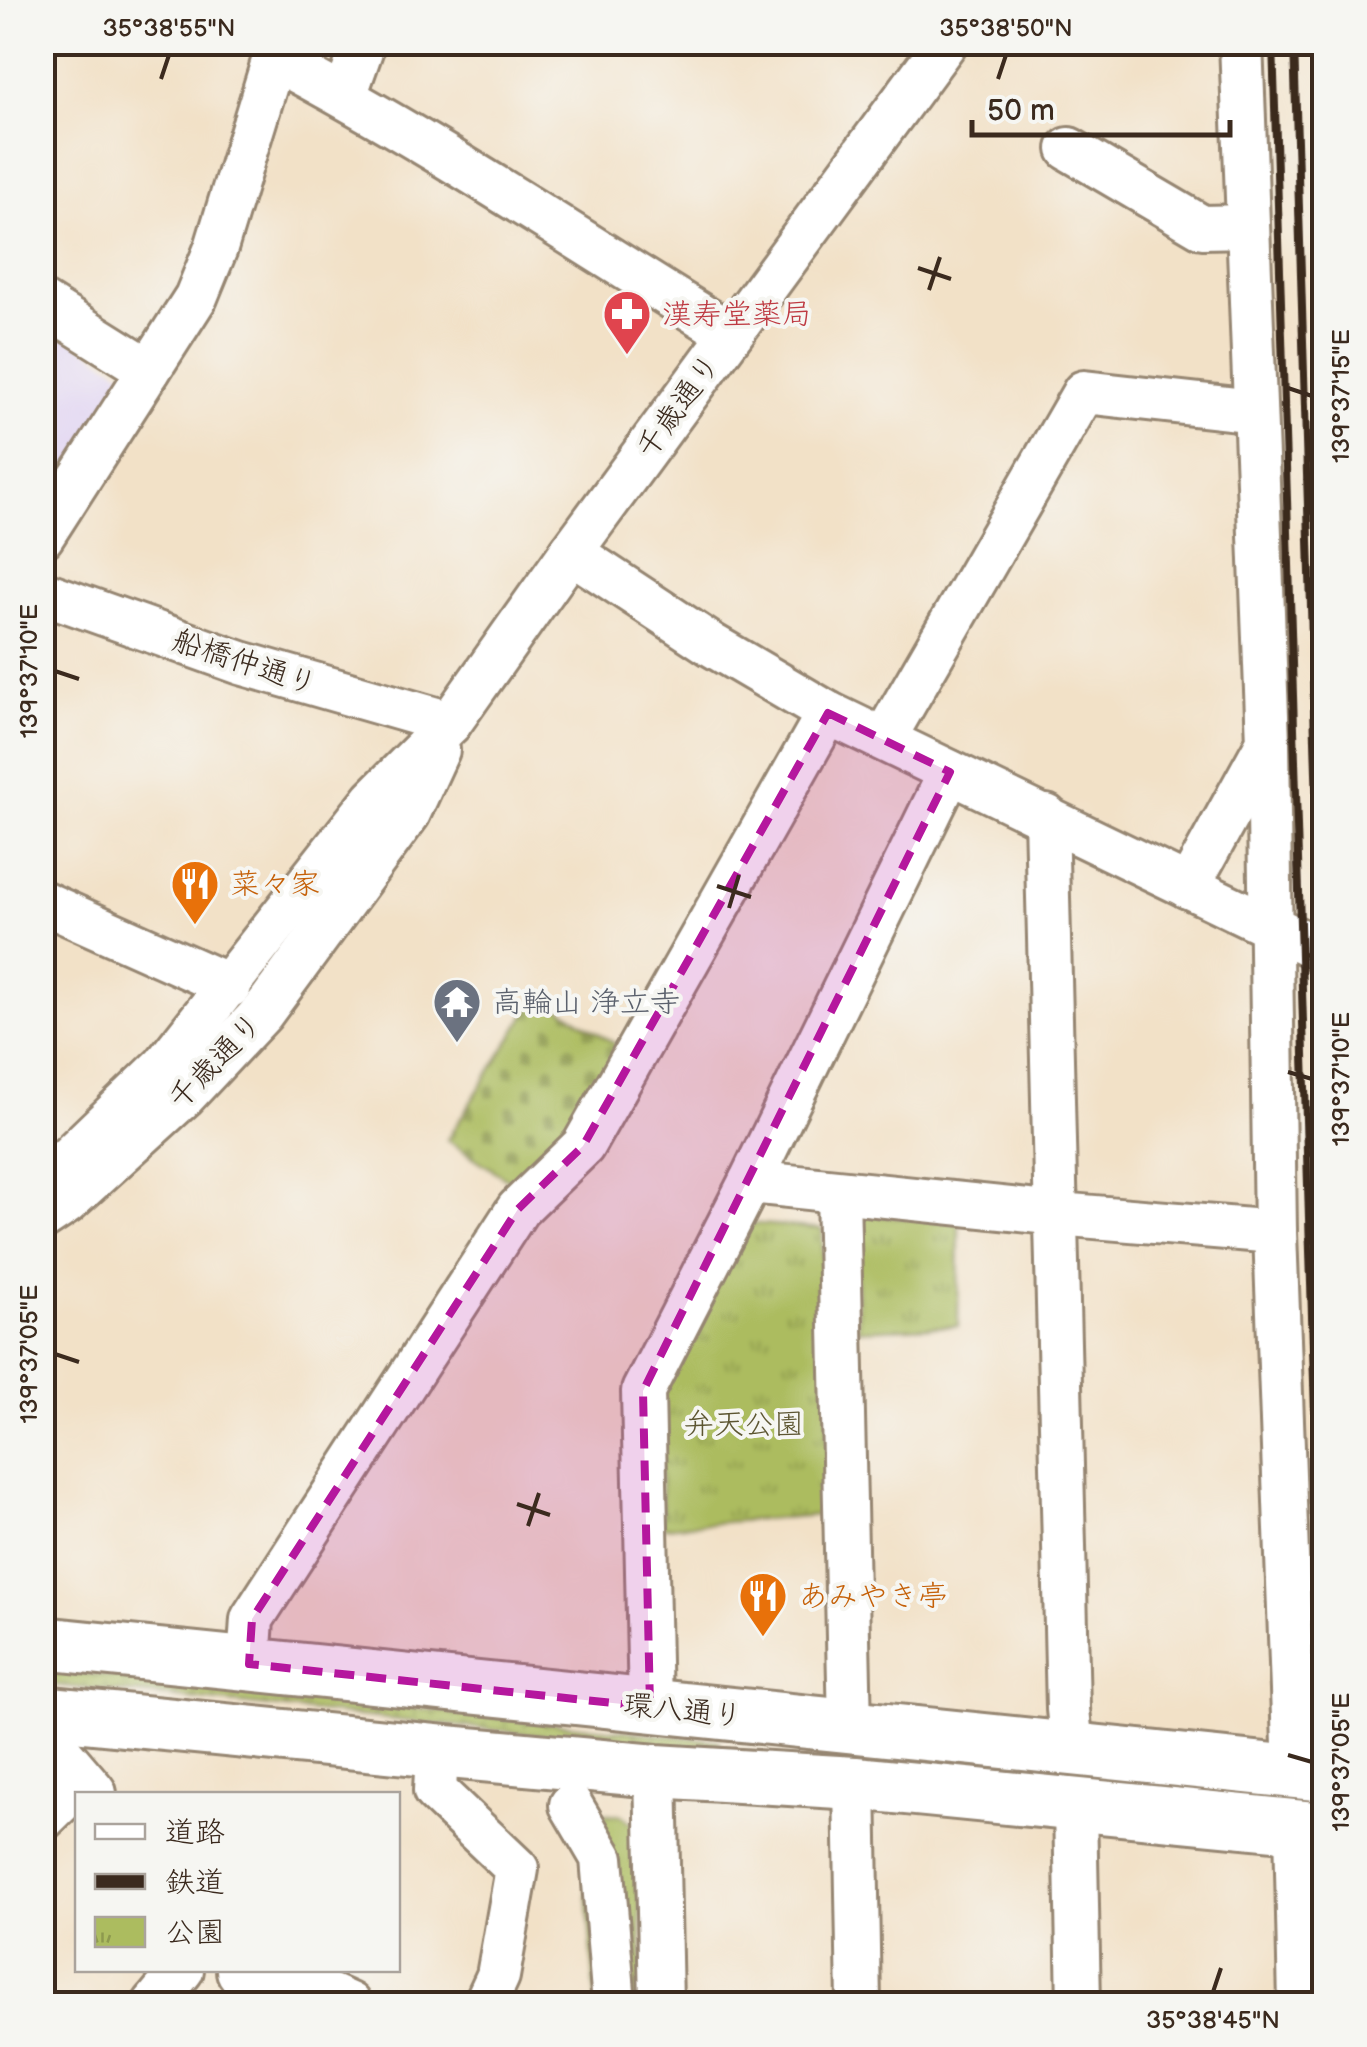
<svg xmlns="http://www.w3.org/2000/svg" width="1367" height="2047" font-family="'Balsamiq Sans','Klee One',sans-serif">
	<defs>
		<pattern id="grass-dots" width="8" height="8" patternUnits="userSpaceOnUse" patternTransform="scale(2.5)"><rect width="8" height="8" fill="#acbc5f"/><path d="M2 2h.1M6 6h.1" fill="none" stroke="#8d994e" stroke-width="1.8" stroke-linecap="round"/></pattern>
		<pattern id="cemetery-stones" width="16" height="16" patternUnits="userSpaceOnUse" patternTransform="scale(2.5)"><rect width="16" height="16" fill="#acbc5f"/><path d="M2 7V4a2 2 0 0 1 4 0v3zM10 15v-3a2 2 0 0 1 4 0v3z" fill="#8d994e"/></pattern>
		<pattern id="park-tufts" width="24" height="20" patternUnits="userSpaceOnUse" patternTransform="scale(2.5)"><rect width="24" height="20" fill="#acbc5f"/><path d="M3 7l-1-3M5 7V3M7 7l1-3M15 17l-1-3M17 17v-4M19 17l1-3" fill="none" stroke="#8d994e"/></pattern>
	</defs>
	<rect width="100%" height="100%" fill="#f6f6f2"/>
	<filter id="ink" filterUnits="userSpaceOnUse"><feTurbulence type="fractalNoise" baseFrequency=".01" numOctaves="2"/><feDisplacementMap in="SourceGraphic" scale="20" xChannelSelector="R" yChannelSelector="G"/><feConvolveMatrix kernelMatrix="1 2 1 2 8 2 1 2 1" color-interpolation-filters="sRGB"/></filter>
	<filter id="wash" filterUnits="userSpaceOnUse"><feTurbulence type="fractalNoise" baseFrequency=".0048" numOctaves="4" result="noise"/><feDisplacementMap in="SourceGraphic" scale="40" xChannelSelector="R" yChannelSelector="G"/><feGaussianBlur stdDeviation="2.25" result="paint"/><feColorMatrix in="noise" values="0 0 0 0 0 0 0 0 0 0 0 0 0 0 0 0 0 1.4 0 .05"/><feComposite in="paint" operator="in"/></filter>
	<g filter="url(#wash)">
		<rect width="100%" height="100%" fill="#f2e1c7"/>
		<!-- built -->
		<path fill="#e1d4f3" d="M43,321L130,378L43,520Z"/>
		<!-- grass -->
		<path fill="url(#grass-dots)" stroke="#74733e" stroke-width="2.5" d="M43,1669L719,1741L720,1753L43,1684Z"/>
		<!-- cemetery -->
		<path fill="url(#cemetery-stones)" stroke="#74733e" stroke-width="2.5" d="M539,994L624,1050L574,1141L522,1189L447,1140Z"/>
		<!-- park -->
		<g fill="url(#park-tufts)" stroke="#74733e" stroke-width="2.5">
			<path d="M868,1215L959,1222L958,1326L858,1330L855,1225Z"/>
			<path d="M747,1223L822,1229L831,1514L663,1527L658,1404Z"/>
			<path d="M581,1812L621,1815L638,1828L643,2004H596Z"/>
		</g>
	</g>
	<g filter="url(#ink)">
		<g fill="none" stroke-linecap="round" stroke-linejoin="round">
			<!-- minor casing -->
			<g stroke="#968672" stroke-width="48">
				<g id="minor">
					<path d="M1241,42L1268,742L1275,1232L1295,1771"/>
					<path d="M274,59C432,142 579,241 731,334"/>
					<path d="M345,96L364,42"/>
					<path d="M1069,149L1202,227L1248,226"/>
					<path d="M42,303L149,370"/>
					<path d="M42,537L196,297L216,248L279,42"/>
					<path d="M571,552L712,645L828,713L1324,952"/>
					<path d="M42,592L241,663L450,723"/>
					<path d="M884,739L1084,392L1255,411"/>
					<path d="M1046,816L1068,1709L1072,1749"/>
					<path d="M1188,887L1265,747"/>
					<path d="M42,902L230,986"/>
					<path d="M42,1178L58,1168L164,1066L374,799L450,723L571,552L946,42"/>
					<path d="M750,1182L1058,1214L1275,1232"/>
					<path d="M838,1192L850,1727"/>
					<path d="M42,1219L66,1203L184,1096L262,1013L409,813L438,750"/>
					<path d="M249,1664L252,1619L518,1209L583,1146L828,713"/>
					<path d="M650,1707L643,1391L750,1182L950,772"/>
					<path d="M437,1751L435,1791L517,1869L498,1976L485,2004"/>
					<path d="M656,1771L661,2004"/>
					<path d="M855,1783L859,2004"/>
					<path d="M571,1805L602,1858L614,2004"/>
					<path d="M1075,1807L1079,2004"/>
					<path d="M42,1820L80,1783"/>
					<path d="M1296,1827L1300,2004"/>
					<path d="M256,1970L302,1983L349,2004"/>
					<path d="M154,2004L182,1970"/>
				</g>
			</g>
			<!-- major casing -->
			<g stroke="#968672" stroke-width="58">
				<g id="major">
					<path d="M42,1643L1324,1775"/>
					<path d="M42,1712L437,1751L656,1771L855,1783L1324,1829"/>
					<path d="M42,1738L90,1794"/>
					<path d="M243,1970L273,2004"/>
				</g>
			</g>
			<!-- minor -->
			<use href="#minor" stroke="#fff" stroke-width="42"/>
			<!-- major -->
			<use href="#major" stroke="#fff" stroke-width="52"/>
			<!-- rail -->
			<g stroke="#3b2a1e" stroke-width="8">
				<path d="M1273,42L1324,1708"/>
				<path d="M1294,42L1324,1039"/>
				<path d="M1314,42L1324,385"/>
			</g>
		</g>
	</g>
	<!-- marked area -->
	<path fill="#b5179e" fill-opacity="0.2" stroke="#b5179e" stroke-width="8" stroke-dasharray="20 12" stroke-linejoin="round" d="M828,713L950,772L643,1391L650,1707L249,1664L252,1619L518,1209L583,1146Z"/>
	<!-- ticks -->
	<path fill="none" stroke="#3b2a1e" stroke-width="4" d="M161,79L169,55M998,79L1006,55M918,268L951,279M929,290L940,257M1288,388L1312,396M55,671L79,679M717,886L751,897M729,908L739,875M1288,1072L1312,1079M55,1354L79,1362M517,1504L550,1515M528,1526L539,1493M1288,1755L1312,1762M1213,1992L1221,1968"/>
	<!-- icons -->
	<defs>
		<g id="pharmacy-pin" transform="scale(2.5)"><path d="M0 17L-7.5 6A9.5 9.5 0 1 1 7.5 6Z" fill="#e0444e" stroke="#f6f6f2"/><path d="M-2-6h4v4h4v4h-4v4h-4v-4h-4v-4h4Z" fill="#fff"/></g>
		<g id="restaurant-pin" transform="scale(2.5)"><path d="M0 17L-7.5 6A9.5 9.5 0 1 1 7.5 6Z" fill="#e8710a" stroke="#f6f6f2"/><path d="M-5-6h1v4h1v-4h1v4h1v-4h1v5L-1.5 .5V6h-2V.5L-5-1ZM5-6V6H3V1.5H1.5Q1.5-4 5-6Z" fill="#fff"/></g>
		<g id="temple-pin" transform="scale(2.5)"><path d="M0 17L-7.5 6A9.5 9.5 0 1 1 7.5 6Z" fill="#6b7280" stroke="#f6f6f2"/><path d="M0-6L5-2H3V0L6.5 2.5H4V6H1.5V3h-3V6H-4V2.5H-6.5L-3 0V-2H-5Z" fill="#fff"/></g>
	</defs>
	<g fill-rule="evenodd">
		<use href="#pharmacy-pin" x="627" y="314"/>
		<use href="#restaurant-pin" x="195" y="884"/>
		<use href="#temple-pin" x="457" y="1002"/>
		<use href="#restaurant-pin" x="763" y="1596"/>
	</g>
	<g text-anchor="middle" stroke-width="8" stroke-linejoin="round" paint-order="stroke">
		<!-- health labels -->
		<g font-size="30" fill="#be3a42" stroke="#f6f6f2" text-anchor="start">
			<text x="662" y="324">漢寿堂薬局</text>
		</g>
		<!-- street labels -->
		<g font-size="30" fill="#3b2a1e" stroke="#f6f6f2">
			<text transform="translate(678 406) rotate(-54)" y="10">千歳通り</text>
			<text transform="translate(245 662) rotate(18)" y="10">船橋仲通り</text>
			<text transform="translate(215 1061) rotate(-46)" y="10">千歳通り</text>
			<text transform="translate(683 1710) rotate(6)" y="10">環八通り</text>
		</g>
		<!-- food labels -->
		<g font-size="30" fill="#c56008" stroke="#f6f6f2" text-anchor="start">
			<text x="230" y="894">菜々家</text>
			<text x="798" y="1606">あみやき亭</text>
		</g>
		<!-- worship labels -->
		<g font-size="30" fill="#5b616d" stroke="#f6f6f2" text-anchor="start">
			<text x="492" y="1012">高輪山 浄立寺</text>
		</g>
		<!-- park labels -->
		<g font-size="30" fill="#5d5632" stroke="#f6f6f2">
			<text x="744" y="1434">弁天公園</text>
		</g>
	</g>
	<!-- margin -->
	<rect width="1367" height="2047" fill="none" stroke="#f6f6f2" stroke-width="110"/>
	<!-- legend -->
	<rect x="75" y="1792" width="325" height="180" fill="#f6f6f2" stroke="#aba49d" stroke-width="2.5"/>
	<rect x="95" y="1824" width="50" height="15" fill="#ffffff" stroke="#aba49d" stroke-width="2.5"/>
	<text x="165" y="1842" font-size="30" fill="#3b2a1e">道路</text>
	<rect x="95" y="1874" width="50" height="15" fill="#3b2a1e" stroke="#aba49d" stroke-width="2.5"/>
	<text x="165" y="1892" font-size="30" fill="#3b2a1e">鉄道</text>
	<rect x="95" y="1917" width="50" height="30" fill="url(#park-tufts)" stroke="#aba49d" stroke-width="2.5"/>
	<text x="165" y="1942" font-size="30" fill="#3b2a1e">公園</text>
	<!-- scale -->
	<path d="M972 120v15h258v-15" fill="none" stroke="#3b2a1e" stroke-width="5"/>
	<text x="987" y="120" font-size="30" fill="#3b2a1e" stroke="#f6f6f2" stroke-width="8" paint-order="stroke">50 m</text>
	<rect x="55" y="55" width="1257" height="1937" fill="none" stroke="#3b2a1e" stroke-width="4"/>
	<g font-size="25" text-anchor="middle" fill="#3b2a1e">
		<text x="169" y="36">35°38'55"N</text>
		<text x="1006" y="36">35°38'50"N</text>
		<text transform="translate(1340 396) rotate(-90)" y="9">139°37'15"E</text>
		<text transform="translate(28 671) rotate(-90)" y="9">139°37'10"E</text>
		<text transform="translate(1340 1079) rotate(-90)" y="9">139°37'10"E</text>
		<text transform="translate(28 1354) rotate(-90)" y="9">139°37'05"E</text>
		<text transform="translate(1340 1762) rotate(-90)" y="9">139°37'05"E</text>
		<text x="1213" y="2028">35°38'45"N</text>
	</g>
</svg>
